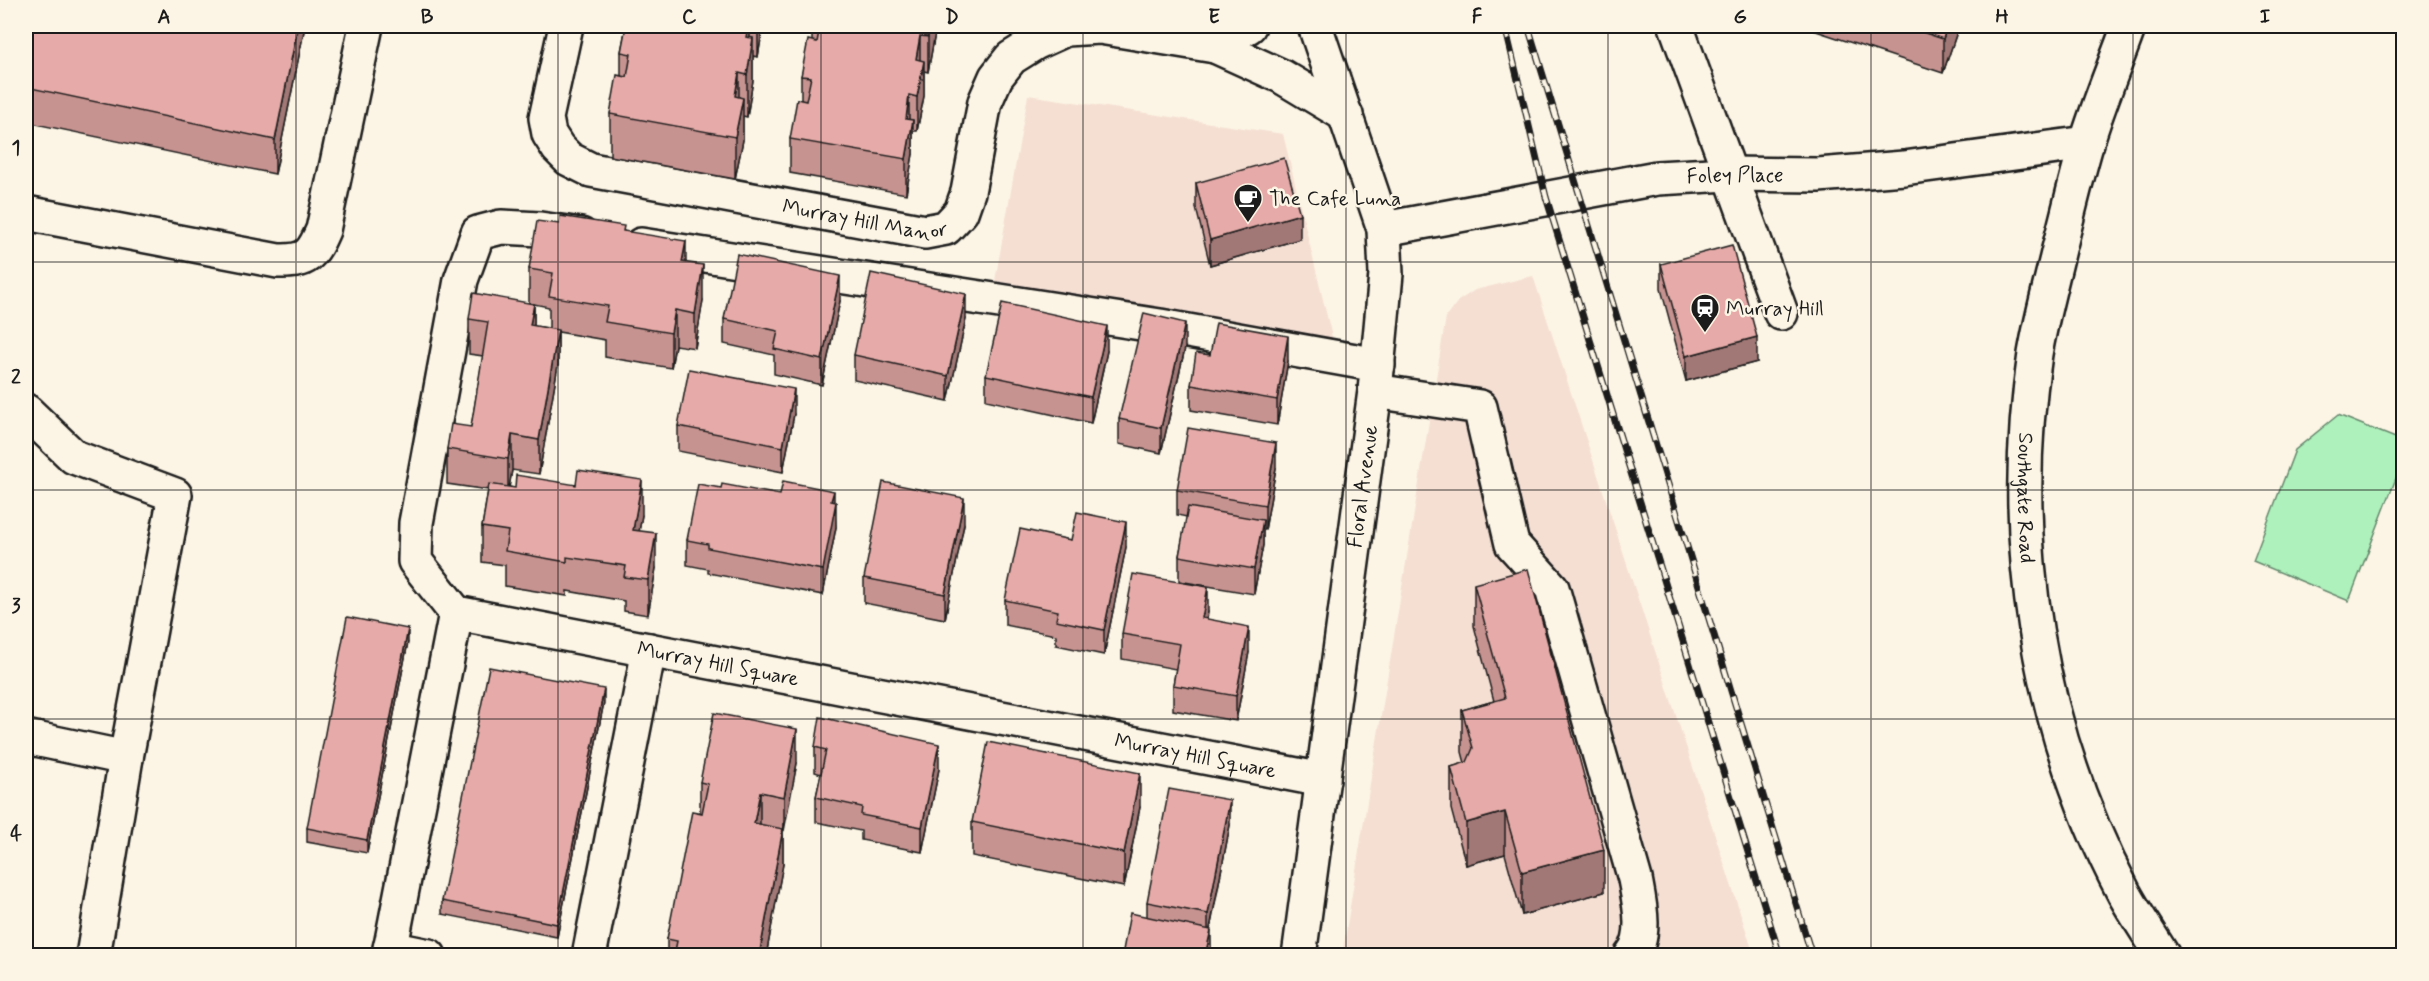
<svg xmlns="http://www.w3.org/2000/svg" width="2429" height="981" font-family="Mynerve,sans-serif">
	<rect width="100%" height="100%" fill="#fcf5e5"/>
	<filter id="ink" filterUnits="userSpaceOnUse"><feTurbulence type="fractalNoise" baseFrequency=".0167" numOctaves="2"/><feDisplacementMap in="SourceGraphic" scale="12" xChannelSelector="R" yChannelSelector="G"/><feConvolveMatrix kernelMatrix="1 2 1 2 8 2 1 2 1" color-interpolation-filters="sRGB"/></filter>
	<g filter="url(#ink)">
		<!-- built -->
		<g fill="#f5dfd3">
			<path d="M1028,95L1283,134L1333,341L995,281Z"/>
			<path d="M1533,276L1754,955L1342,956L1446,317L1458,301L1475,290Z"/>
		</g>
		<!-- green -->
		<path fill="#aef1bc" stroke="#65866c" stroke-width="1.5" d="M2338,415L2403,441V460L2349,601L2253,561L2295,450Z"/>
		<g fill="none" stroke-linecap="round" stroke-linejoin="round">
			<!-- minor casing -->
			<g stroke="#1c1c1c" stroke-width="38">
				<g id="minor">
					<path id="s1" d="M566,26L546,118L549,134L558,148L569,159L591,170L925,232L946,228L961,212L968,192L985,102L996,77L1011,58L1035,43L1066,29L1100,27L1215,46L1281,76L1346,115"/>
					<path d="M1676,26L1781,313"/>
					<path id="s2" d="M2129,26C2115,65 2098,105 2086,145C2076,179 2068,214 2059,249C2051,283 2041,319 2035,354C2007,538 2037,729 2124,893C2136,915 2150,935 2163,956"/>
					<path d="M1215,46L1249,26"/>
					<path d="M26,213L278,261C307,262 312,255 323,230L366,26"/>
					<path id="s3" d="M1384,229L1657,178L1729,174L1818,175L1904,168L2087,143"/>
					<path d="M641,245L1160,326L1378,365"/>
					<path d="M1375,391L1480,407L1512,544L1552,588L1635,879C1639,901 1648,937 1631,956"/>
					<path d="M26,411L74,457L175,495L126,758"/>
					<path d="M456,613L415,561L416,523L461,280L478,233L501,227L540,229L581,235"/>
					<path id="s4" d="M456,613L1323,780"/>
					<path d="M26,737L126,758L93,956"/>
					<path d="M390,948L429,956"/>
					<path d="M389,956L456,613"/>
					<path d="M589,956L649,650"/>
					<path id="s5" d="M1299,956L1375,391L1386,274L1384,229L1315,26"/>
				</g>
			</g>
			<!-- minor -->
			<use href="#minor" stroke="#fcf5e5" stroke-width="33"/>
			<!-- rail casing -->
			<g stroke="#1c1c1c" stroke-width="7">
				<g id="rail">
					<path d="M1505,26L1546,197L1780,956"/>
					<path d="M1528,26L1812,956"/>
				</g>
			</g>
			<!-- rail -->
			<use href="#rail" stroke="#fcf5e5" stroke-width="4.5" stroke-dasharray="14" stroke-linecap="butt"/>
		</g>
		<!-- wall -->
		<g fill="#c69390" stroke="#1c1c1c" stroke-width="1.5" fill-rule="evenodd">
			<path d="M26,26H305L275,174L26,122Z"/>
			<path d="M626,26H763L758,57L753,56V80L747,117L743,116V140L735,179L610,156V114L621,76V52Z"/>
			<path d="M812,26H935V33L928,72L924,71V96L917,131H913V154L906,194L790,173V139L801,100V76L812,41Z"/>
			<path d="M1801,26H1959L1943,73Z"/>
			<path d="M1196,183L1300,239L1210,265L1196,208Z"/>
			<path d="M559,224L624,231L686,262L703,300L695,348L675,345L671,368L605,357V340L558,332V365L539,474L512,470L509,487L642,515L639,531L656,568L648,615L624,611V601L567,591V596L505,586V565L482,562V527L488,490L447,484V449L471,427L483,356L469,354V319L529,303V269ZM534,304L549,307V328L534,326Z"/>
			<path d="M1661,264L1757,362L1686,381L1661,289Z"/>
			<path d="M840,301L822,385L774,374V355L724,344V319Z"/>
			<path d="M966,319L948,401L854,380V355Z"/>
			<path d="M1185,348L1161,453L1119,444V419Z"/>
			<path d="M1107,351L1091,423L986,400V375Z"/>
			<path d="M1210,355L1288,361L1277,425L1191,410V385Z"/>
			<path d="M794,414L783,472L678,451V426Z"/>
			<path d="M1276,468L1265,530H1263V545L1254,594L1179,581V556L1187,517L1177,515V490Z"/>
			<path d="M721,488L834,502L836,527L823,595L708,573V569L687,565V540Z"/>
			<path d="M964,524L945,619L864,603V578Z"/>
			<path d="M1071,540L1126,547L1104,655L1056,645V635L1005,625V600Z"/>
			<path d="M1474,584L1604,892L1522,915L1505,854L1466,865L1451,809V767L1465,763L1462,752V710L1494,701L1474,626Z"/>
			<path d="M1208,612L1207,619L1249,652L1236,721L1173,710V685L1176,669L1122,659V634Z"/>
			<path d="M408,642L367,853L307,842V828Z"/>
			<path d="M604,702L557,937L442,914V901Z"/>
			<path d="M815,747L939,769L922,852L861,840V831L816,822V797L821,774L815,772Z"/>
			<path d="M797,763L783,831V864L766,956H667V939L700,813V782Z"/>
			<path d="M1140,807L1124,887L972,856V822Z"/>
			<path d="M1230,825L1210,930L1211,956L1147,917V902Z"/>
		</g>
		<!-- shaded-wall -->
		<g fill="#a17876" stroke="#1c1c1c" stroke-width="1.5">
			<path d="M298,26H305L275,174V140Z"/>
			<path d="M748,26H750V56L746,37Z"/>
			<path d="M758,26H763L758,57Z"/>
			<path d="M930,26H935V33L928,72V37Z"/>
			<path d="M1947,26H1959L1943,73V39Z"/>
			<path d="M920,36V70L916,59Z"/>
			<path d="M753,38V80L747,117V75Z"/>
			<path d="M924,61V96L917,131V97Z"/>
			<path d="M739,73V115L735,138V96Z"/>
			<path d="M909,95V130L906,119Z"/>
			<path d="M743,98V140L735,179V137Z"/>
			<path d="M913,120V154L906,194V159Z"/>
			<path d="M1300,214V239L1210,265V240Z"/>
			<path d="M686,241V276L682,262Z"/>
			<path d="M703,265V300L695,348V314Z"/>
			<path d="M840,276V301L822,385V360Z"/>
			<path d="M966,294V319L948,401V376Z"/>
			<path d="M534,304V338L530,325Z"/>
			<path d="M675,310V345L671,368V333Z"/>
			<path d="M1185,323V348L1161,453V428Z"/>
			<path d="M1107,326V351L1091,423V397Z"/>
			<path d="M558,330V365L539,474V440Z"/>
			<path d="M1288,336V361L1277,425V400Z"/>
			<path d="M1757,337V362L1686,381V356Z"/>
			<path d="M794,389V414L783,472V447Z"/>
			<path d="M512,435V470L508,494V459Z"/>
			<path d="M1276,443V468L1265,530V505Z"/>
			<path d="M642,480V515L633,565V530Z"/>
			<path d="M834,491V514L836,502V527L823,595V570L831,501Z"/>
			<path d="M964,498V524L945,619V594Z"/>
			<path d="M1263,520V545L1254,594V569Z"/>
			<path d="M1126,522V547L1104,655V630Z"/>
			<path d="M656,533V568L648,615V580Z"/>
			<path d="M1208,587V612L1202,643V618Z"/>
			<path d="M1249,627V652L1236,721V696Z"/>
			<path d="M408,629V642L367,853V840Z"/>
			<path d="M604,689V702L557,937V924Z"/>
			<path d="M797,729V763L784,831V797Z"/>
			<path d="M939,744V769L922,852V827Z"/>
			<path d="M1140,773V807L1124,887V853Z"/>
			<path d="M760,792V827L754,823Z"/>
			<path d="M1230,800V825L1208,939V914Z"/>
			<path d="M1505,812V854L1466,865V823Z"/>
			<path d="M783,829V864L766,956H759Z"/>
			<path d="M1604,850V892L1522,915V872Z"/>
			<path d="M1211,930V956H1205Z"/>
		</g>
		<!-- building -->
		<g fill="#e6aba8" stroke="#1c1c1c" stroke-width="1.5">
			<path d="M26,26H298L275,140L26,87Z"/>
			<path d="M626,26H748L746,37L753,38L747,75L739,73L735,96L743,98L735,137L610,114L617,75L627,77L631,54L621,52Z"/>
			<path d="M820,26H930L928,37L920,36L916,59L924,61L917,97L909,95L906,119L913,120L906,159L790,139L797,99L806,101L811,77L801,76L808,40L817,42Z"/>
			<path d="M1904,26H1947L1943,39Z"/>
			<path d="M1284,158L1300,214L1210,240L1196,183Z"/>
			<path d="M560,216L624,226L623,231L686,241L682,262L703,265L695,314L675,310L671,333L605,322L608,306L549,296L553,273L529,269L537,221L559,224Z"/>
			<path d="M1732,245L1757,337L1686,356L1661,264Z"/>
			<path d="M737,254L840,276L822,360L774,349L778,331L724,319Z"/>
			<path d="M871,273L966,294L948,376L854,355Z"/>
			<path d="M473,293L534,304L530,325L558,330L539,440L512,435L508,459L447,449L451,424L471,427L488,322L469,319Z"/>
			<path d="M1002,303L1107,326L1091,397L986,375Z"/>
			<path d="M1144,313L1185,323L1161,428L1119,419Z"/>
			<path d="M1216,323L1288,336L1277,400L1191,385L1196,353L1210,355Z"/>
			<path d="M689,369L794,389L783,447L678,426Z"/>
			<path d="M1188,428L1276,443L1265,505L1177,490Z"/>
			<path d="M578,470L642,480L633,530L656,533L648,580L624,577L626,566L567,557V562L505,551L508,531L482,527L489,484L515,488L516,475L576,485Z"/>
			<path d="M783,481L834,491L831,501L836,502L823,570L708,548V544L687,540L698,484L721,488L722,484L780,495Z"/>
			<path d="M883,482L964,498L945,594L864,578Z"/>
			<path d="M1188,507L1263,520L1254,569L1179,556Z"/>
			<path d="M1077,512L1126,522L1104,630L1056,620L1058,611L1005,600L1020,529L1071,540Z"/>
			<path d="M1528,569L1604,850L1522,872L1505,812L1466,823L1451,767L1467,762L1473,748L1462,710L1505,698L1474,584Z"/>
			<path d="M1133,574L1208,587L1202,618L1249,627L1236,696L1173,685L1180,644L1122,634Z"/>
			<path d="M347,617L408,629L367,840L307,828Z"/>
			<path d="M489,667L604,689L557,924L442,901Z"/>
			<path d="M714,713L797,729L784,797L760,792L754,823L783,829L759,956L729,950L728,956H674L677,941L667,939L692,811L702,813L708,784L700,782Z"/>
			<path d="M820,717L939,744L922,827L861,815L862,807L816,797L826,750L815,747Z"/>
			<path d="M988,742L1140,773L1124,853L972,822Z"/>
			<path d="M1169,789L1230,800L1208,914L1147,902Z"/>
			<path d="M1130,913L1211,930L1205,956H1122Z"/>
		</g>
	</g>
	<!-- grid -->
	<path fill="none" stroke="#1c1c1c" stroke-width="1.5" stroke-opacity="0.55" d="M296,26V956M558,26V956M821,26V956M1083,26V956M1346,26V956M1608,26V956M1871,26V956M2133,26V956M26,262H2404M26,490H2404M26,719H2404"/>
	<!-- icons -->
	<defs>
		<g id="cafe-pin" transform="scale(1.5)"><path d="M0 17L-7.5 6A9.5 9.5 0 1 1 7.5 6Z" fill="#1c1c1c" stroke="#fcf5e5"/><path d="M-5.5-4.5H6V0H3Q3 3.5 0 3.5H-2.5Q-5.5 3.5-5.5 0ZM3-3.2v2h1.7v-2ZM-6 4.5H4V6H-6Z" fill="#fff"/></g>
		<g id="station-pin" transform="scale(1.5)"><path d="M0 17L-7.5 6A9.5 9.5 0 1 1 7.5 6Z" fill="#1c1c1c" stroke="#fcf5e5"/><path d="M-3-6H3Q5-6 5-4V2Q5 4 3 4L4.5 6H3L1.5 4h-3L-3 6H-4.5L-3 4Q-5 4-5 2V-4Q-5-6-3-6ZM-3.5-4v3h7v-3ZM-3.5 1v1.5H-2V1ZM2 1v1.5H3.5V1Z" fill="#fff"/></g>
	</defs>
	<g fill-rule="evenodd">
		<use href="#cafe-pin" x="1248" y="198"/>
		<use href="#station-pin" x="1705" y="308"/>
	</g>
	<g text-anchor="middle" stroke-width="5" stroke-linejoin="round" paint-order="stroke">
		<!-- street labels -->
		<g font-size="21" fill="#1c1c1c" stroke="#fcf5e5">
			<text dy="7" stroke="none"><textPath href="#s3" startOffset="356">Foley Place</textPath></text>
			<text dy="7" stroke="none"><textPath href="#s1" startOffset="446">Murray Hill Manor</textPath></text>
			<text dy="7" stroke="none"><textPath href="#s5" startOffset="474">Floral Avenue</textPath></text>
			<text dy="7" stroke="none"><textPath href="#s2" startOffset="486">Southgate Road</textPath></text>
			<text dy="7" stroke="none"><textPath href="#s4" startOffset="267">Murray Hill Square</textPath></text>
			<text dy="7" stroke="none"><textPath href="#s4" startOffset="753">Murray Hill Square</textPath></text>
		</g>
		<!-- poi labels -->
		<g font-size="21" fill="#1c1c1c" stroke="#fcf5e5" text-anchor="start">
			<text x="1269" y="205">The Cafe Luna</text>
			<text x="1726" y="315">Murray Hill</text>
		</g>
	</g>
	<!-- margin -->
	<rect width="2429" height="981" fill="none" stroke="#fcf5e5" stroke-width="66"/>
	<rect x="33" y="33" width="2363" height="915" fill="none" stroke="#1c1c1c" stroke-width="2"/>
	<g font-size="20" text-anchor="middle" font-weight="bold" fill="#1c1c1c">
		<text x="164" y="23">A</text>
		<text x="427" y="23">B</text>
		<text x="689" y="23">C</text>
		<text x="952" y="23">D</text>
		<text x="1214" y="23">E</text>
		<text x="1477" y="23">F</text>
		<text x="1740" y="23">G</text>
		<text x="2002" y="23">H</text>
		<text x="2265" y="23">I</text>
		<text x="16" y="154">1</text>
		<text x="16" y="383">2</text>
		<text x="16" y="612">3</text>
		<text x="16" y="840">4</text>
	</g>
</svg>
